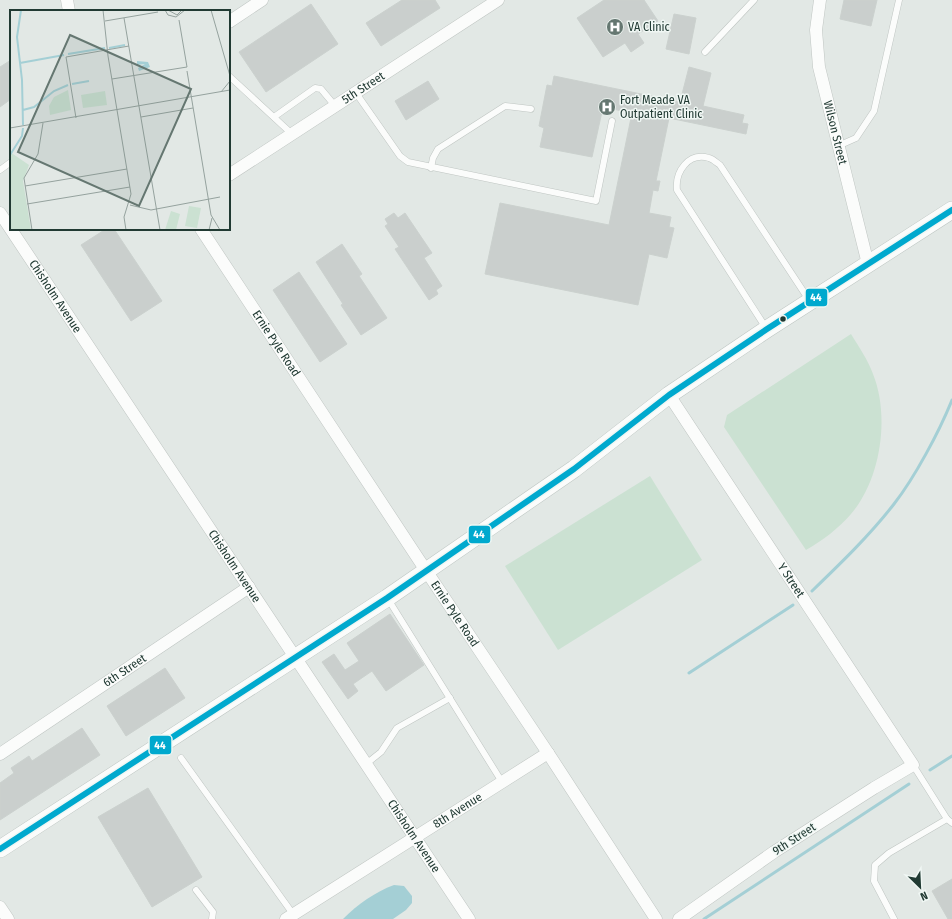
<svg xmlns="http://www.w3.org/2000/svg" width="952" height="919" font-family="'Fira Sans Condensed',sans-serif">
	<rect width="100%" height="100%" fill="#e2e8e5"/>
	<!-- green -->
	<g fill="#cbe1d2">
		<path d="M851,334C859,347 868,360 873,374C890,416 881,479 851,514C838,529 823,540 806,550L724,427L727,415Z"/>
		<path d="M650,476L702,560L558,650L505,566Z"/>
	</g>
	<!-- water -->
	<path fill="#a4cfd5" d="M394,885L404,886L412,896V903L406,910L393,919H343C358,904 375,892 394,885Z"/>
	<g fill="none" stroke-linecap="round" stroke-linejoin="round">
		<!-- stream -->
		<g stroke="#a4cfd5" stroke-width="3">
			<path d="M812,591C841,563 870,535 894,504C915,477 939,432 952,400"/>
			<path d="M689,673L793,605"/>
			<path d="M930,770L952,756"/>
			<path d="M704,919L909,784"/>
		</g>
	</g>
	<!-- building -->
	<g fill="#cacfcd" stroke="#cbd1ce">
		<path d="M402,0H435L440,8L381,46L366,23Z"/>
		<path d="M604,0H644L658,21L638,34L644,43L631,52L625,43L603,57L577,18Z"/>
		<path d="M844,0H877L871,26L840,19Z"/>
		<path d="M311,4L338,44L266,92L239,52Z"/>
		<path d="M674,14L696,18L689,54L666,49Z"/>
		<path d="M11,60V99L0,107V67Z"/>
		<path d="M689,67L711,73L703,106L744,115L742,123L748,124L746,134L669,118L656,181H660L658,191L653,190L649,213L671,217L669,227L674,228L667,258L649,254L638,305L485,274L500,203L609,225L632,113L603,107L592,157L540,147L544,128L539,126L547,85L552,86L554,76L680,102Z"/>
		<path d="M428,81L439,99L406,120L395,101Z"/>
		<path d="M394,213L398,218L405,213L432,253L424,258L442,286L436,290L438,294L429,300L395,249L399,247L385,226L388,224L385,219Z"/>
		<path d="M106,229H114L162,301L131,321L81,245Z"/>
		<path d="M342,244L362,274L359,276L387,318L361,335L341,305L343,304L316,262Z"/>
		<path d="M299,272L347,344L320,362L273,290Z"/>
		<path d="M390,614L424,665L386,691L372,671L353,684L358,691L348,699L322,662L334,654L345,670L359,661L347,643Z"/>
		<path d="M165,668L185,698L126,736L107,706Z"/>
		<path d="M82,728L100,755L0,820V783L14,773L11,768L29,756L32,761Z"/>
		<path d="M148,788L202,877L152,907L98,817Z"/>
		<path d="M952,879V919H948L932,891Z"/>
	</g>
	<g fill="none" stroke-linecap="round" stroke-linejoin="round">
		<!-- lane casing -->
		<g stroke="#bfc5c2" stroke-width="7">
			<g id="lane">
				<path d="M705,52L754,0"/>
				<path d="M229,76L292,134"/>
				<path d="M356,93L400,156L408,162L596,201L612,121"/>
				<path d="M274,117L315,88L321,89L336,107"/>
				<path d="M838,146L856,138L874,111L899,0"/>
				<path d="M431,168L433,158L438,149L505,106L531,109"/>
				<path d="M0,170L11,162"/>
				<path d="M766,328L677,190C675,172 688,152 709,158C713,159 717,163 720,165L809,300"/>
				<path d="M388,599L502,782"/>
				<path d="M181,758L293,914"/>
				<path d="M366,764L381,752L397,728L450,698"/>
				<path d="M913,765L947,819L952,823"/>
				<path d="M196,890L213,912L212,919"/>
				<path d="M894,919L874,881L875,865L889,853L947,819"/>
			</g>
		</g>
		<!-- street casing -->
		<g stroke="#bfc5c2" stroke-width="13">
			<g id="street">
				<path d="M67,0L69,11"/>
				<path id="s1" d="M820,0L816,30L819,67L868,264"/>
				<path d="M229,22L262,0"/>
				<path id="s2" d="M229,175L498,0"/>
				<path id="s3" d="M0,213L469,919"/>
				<path id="s4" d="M201,229L419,560L548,753L656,919"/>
				<path id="s5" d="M669,395L913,765L874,788L774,852L679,919"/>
				<path id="s6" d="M0,754L249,587"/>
				<path d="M0,907L8,919"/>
				<path id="s7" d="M286,919L548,753"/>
			</g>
		</g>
		<!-- secondary casing -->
		<g stroke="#bec6c3" stroke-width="18">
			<path id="secondary" d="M0,849L387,598L574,469L669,395L767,329L952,210"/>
		</g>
		<!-- lane -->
		<use href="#lane" stroke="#fbfcfb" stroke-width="6"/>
		<!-- street -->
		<use href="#street" stroke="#fbfcfb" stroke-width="12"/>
		<!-- secondary -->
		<use href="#secondary" stroke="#fbfcfb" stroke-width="17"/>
		<!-- bus-1 casing -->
		<g stroke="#f0f7f4" stroke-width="9">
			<path id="bus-1" d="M0,849L387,598L574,469L669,395L767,329L952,210"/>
		</g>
		<!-- bus-1 -->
		<use href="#bus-1" stroke="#00a9ce" stroke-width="6"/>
	</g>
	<!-- icons -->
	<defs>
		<g id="hospital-disc" transform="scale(0.9)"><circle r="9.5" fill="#657771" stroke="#f0f7f4"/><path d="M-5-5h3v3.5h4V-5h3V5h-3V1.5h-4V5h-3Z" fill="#fff"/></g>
	</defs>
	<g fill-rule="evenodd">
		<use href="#hospital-disc" x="615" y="27"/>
		<use href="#hospital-disc" x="607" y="107"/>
	</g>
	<!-- markers -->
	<circle fill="#213a33" stroke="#f0f7f4" stroke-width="1.5" cx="783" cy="319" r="3.5"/>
	<g text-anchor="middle" stroke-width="3" stroke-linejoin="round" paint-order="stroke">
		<!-- poi labels -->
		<g font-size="12" fill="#213a33" stroke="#f0f7f4" text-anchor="start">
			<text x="628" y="31">VA Clinic</text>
			<text x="620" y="104">Fort Meade VA<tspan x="620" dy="14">Outpatient Clinic</tspan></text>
		</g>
		<!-- street labels -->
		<g font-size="12" fill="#213a33" stroke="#f0f7f4">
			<text dy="4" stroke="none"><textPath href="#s2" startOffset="160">5th Street</textPath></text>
			<text dy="4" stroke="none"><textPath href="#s1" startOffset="135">Wilson Street</textPath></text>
			<text dy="4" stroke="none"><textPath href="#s3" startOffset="100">Chisholm Avenue</textPath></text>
			<text dy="4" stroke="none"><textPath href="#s4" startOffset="137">Ernie Pyle Road</textPath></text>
			<text dy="4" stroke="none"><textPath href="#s3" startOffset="424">Chisholm Avenue</textPath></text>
			<text dy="4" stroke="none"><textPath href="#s5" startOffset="222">Y Street</textPath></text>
			<text dy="4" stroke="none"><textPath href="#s4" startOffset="461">Ernie Pyle Road</textPath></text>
			<text dy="4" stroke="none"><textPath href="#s6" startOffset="150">6th Street</textPath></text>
			<text dy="4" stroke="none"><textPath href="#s7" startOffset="203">8th Avenue</textPath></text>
			<text dy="4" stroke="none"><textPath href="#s3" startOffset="748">Chisholm Avenue</textPath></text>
			<text transform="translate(794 839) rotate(-33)" y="4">9th Street</text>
		</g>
	</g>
	<!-- overview -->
	<g transform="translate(10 10)">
		<rect width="220" height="220" fill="#e2e8e5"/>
		<path d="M58,80L61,100L40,105L39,96L44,87ZM95,81L97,95L73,98L71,85ZM0,142L19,155L13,171L21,220H0ZM179,196L191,198L187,218L175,216ZM161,201L170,204L166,220H155Z" fill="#cbe1d2"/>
		<path d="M127,51L138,52L140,57L129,61L128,58L135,54L127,55Z" fill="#a4cfd5"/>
		<path fill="none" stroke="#a4cfd5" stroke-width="2" d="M11,0L7,27L12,70L13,115M99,38L115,35M58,44L95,38M10,53L54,45M62,74L79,71M13,100L24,97L44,81L58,75M0,145L12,126L13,118"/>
		<path fill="none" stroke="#95a29e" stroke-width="1" d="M93,0L98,46L121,184L114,207L116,220M155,0L158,5L166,7L175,0M158,0L167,5L172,0M201,0L220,66M114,8L150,220M95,11L148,2M177,61L201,205L210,220M102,69L177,57L169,10M211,82L220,71M131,107L183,98M66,108L56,47L119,36M0,118L220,80M15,176L117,159M17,194L120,177M120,195L141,200L210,187M22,220L14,168L28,144L33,113M199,220L202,208"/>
		<path fill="#657771" fill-opacity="0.15" stroke="#657771" stroke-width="2" d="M60,25L181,79L129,196L8,142Z"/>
		<rect width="220" height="220" fill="none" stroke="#213a33" stroke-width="2"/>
	</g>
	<g stroke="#f0f7f4" stroke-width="1.5">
		<rect x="805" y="288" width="23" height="19" rx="4" fill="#00a9ce"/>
		<rect x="468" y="525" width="23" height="19" rx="4" fill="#00a9ce"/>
		<rect x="149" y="735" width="23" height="20" rx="4" fill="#00a9ce"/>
	</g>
	<g font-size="11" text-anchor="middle" font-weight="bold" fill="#fff">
		<text x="816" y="301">44</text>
		<text x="479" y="538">44</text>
		<text x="160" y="749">44</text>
	</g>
	<!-- north arrow -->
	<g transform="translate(920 887) rotate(156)" stroke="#f0f7f4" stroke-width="3" paint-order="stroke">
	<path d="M0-3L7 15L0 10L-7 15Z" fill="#213a33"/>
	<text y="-6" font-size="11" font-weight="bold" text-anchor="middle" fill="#213a33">N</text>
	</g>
</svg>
